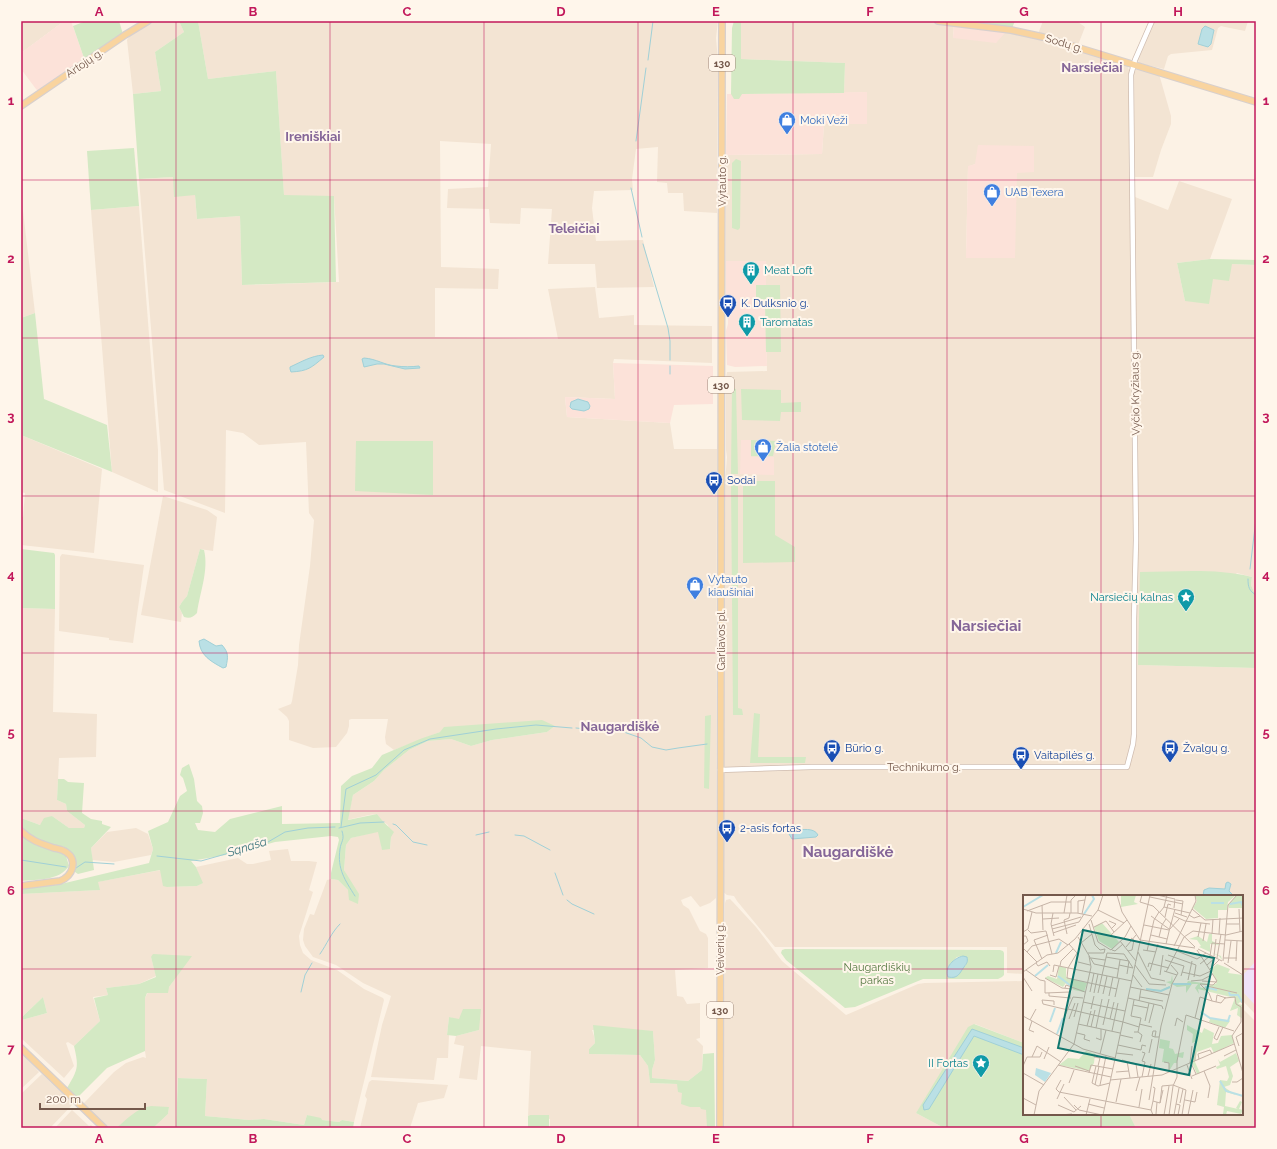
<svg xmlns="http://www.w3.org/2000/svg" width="1277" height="1149" font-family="Raleway,sans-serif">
	<rect width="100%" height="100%" fill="#fcf2e5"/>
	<!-- residential -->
	<g fill="#f3e4d3" fill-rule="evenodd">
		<path d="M21,21H64L21,53Z"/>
		<path d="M153,21H179L184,32L155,52L161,91L133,94L127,40L130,36Z"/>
		<path d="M198,21H718L716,38L718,61L717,151V213L684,211L683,193H668L667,183L657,182L658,147L636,149L632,179L633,190L594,191L592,208L596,241L643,240L654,287L597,288L595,264H548L552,209L521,208L520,224L490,223L489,209L447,208L448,189L488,187L491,144L440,141L441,267L499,269L498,289L435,288V337L558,339L548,289L595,287L599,318L634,315V325L712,326V363L614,359L613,363L615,399L565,397L567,417L670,423L674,449H717L716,898L710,903L700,907L691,896L681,900L683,905L689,909L700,931L706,934L708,938V968L675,970L677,996L683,997L687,1004L700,1003V1038L696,1039L703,1046L702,1070L688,1081L652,1078V1070L655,1060L653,1031L592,1030L594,1036L595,1043L589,1049V1054L640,1055L648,1066L650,1083L677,1084L690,1107H700L707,1110V1128H550V1119L530,1115L528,1116L531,1051L481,1046L477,1080L459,1078L464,1046L454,1044L456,1036L479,1030L459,1020L449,1017L447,1035H449L448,1058H437L434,1080L371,1077L382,1025L391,996L363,983L336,965L313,957L305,946L303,940L304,929L310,914L314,915L327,880L331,879L338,880L348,890L350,882L344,870L346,845L351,838L379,831L382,849H390L391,837L388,825L381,820L377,814L369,815L347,820L353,795L374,781L384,770L409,750L428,741L451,739L471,746L492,740L547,732L555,726L440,732L394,750L386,744L385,737L388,719H351L349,720V726L347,733L336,747L313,748L289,740V721L287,717L278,709L291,704L292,701L298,665L299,645L310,566L314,520L309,513L306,442L259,445L243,433L226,430L225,513L164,490L139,179L173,177L195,195L197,219L240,216L242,285L339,282L334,196H284L276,71L208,79Z"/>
		<path d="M741,21H916L954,24L953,37L1007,31L1036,37L1127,65L1129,70L1130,197H1135L1168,210L1179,181L1232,199L1210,259L1177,263L1185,301L1232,264L1256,265V430L1254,441H1256V593L1254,592L1251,585L1252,577L1237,573L1138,665L1256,668V1015L1242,1000V896H1024V974L1007,973V947H775L737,901L734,896L727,895L723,892L725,482L727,457L726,450V377L727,372L767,371L765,302L756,285H766V262L726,261V155L822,154L824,124L867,123V92L844,93L845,63L741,59ZM975,164L966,257L968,167Z"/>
		<path d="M1043,21H1078V22L1085,27L1078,45L1038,34Z"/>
		<path d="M1155,21H1248L1245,31L1225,27L1221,26L1218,28L1212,50L1171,54L1168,56L1164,69L1139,63L1138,60Z"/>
		<path d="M1138,68L1159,74L1171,116V124L1161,150L1153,177H1135L1134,72Z"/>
		<path d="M21,194L35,313L21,318Z"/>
		<path d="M139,206L158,450V492L112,472L91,210Z"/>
		<path d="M21,435L102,469L94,553L21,545V517H23L25,493L21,492Z"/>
		<path d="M163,496L207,510L217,517L213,551L200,549L187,596L182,602L179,607L182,613L181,622L141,615Z"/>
		<path d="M62,554L144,565L133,643L109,640V638L59,631L60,557Z"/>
		<path d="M21,608L55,609L53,712L97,714L96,757L59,758L57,800L66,804L67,811L85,825L84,828H69L52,816L40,825L21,818Z"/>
		<path d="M136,828L148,834L153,849L151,855L114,862L92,860L91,848L107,832Z"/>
		<path d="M288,849L291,861H309L317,862L309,890L313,892L299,936L300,945L303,953L311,960L337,970L364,989L383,998L384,1000L354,1122L342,1120L339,1122L321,1120L307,1115L304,1125L264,1119L249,1120L205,1116L207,1079L178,1078L176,1128H153L168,1114L169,1107L125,1121L116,1128H108L83,1104L114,1072L126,1063L143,1057L146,1058L145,1051V998L148,992H154L169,987L191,956L151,957L156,976L139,984L106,988L108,995L93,997L100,1021L74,1046L68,1042L66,1043L74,1066L64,1078L21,1038L22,1020L47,1013L43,997L21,1018V894L99,890L97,882L161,870L167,887L197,886L202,883L196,867L238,858L247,864H253L271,860L269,851Z"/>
		<path d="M730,899L733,902L756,927L782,961L846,1015L918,984L925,983L1024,981V1043L975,1024L916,1113L944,1128H723L725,903L726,900Z"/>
		<path d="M1242,1008L1256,1022V1128H1136L1129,1114H1242Z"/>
		<path d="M21,1052L39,1072L21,1089Z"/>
		<path d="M42,1074L73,1104L50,1128H21V1094Z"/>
		<path d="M372,1080L432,1084L448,1085L444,1098L418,1103L410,1128H360L367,1099L365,1096L369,1082Z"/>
		<path d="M72,1110L89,1126L91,1125L94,1128H55Z"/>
	</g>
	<!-- commercial -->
	<g fill="#fce2d9">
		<path d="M64,21H71L85,61L38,91L36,89L21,69V53Z"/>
		<path d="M954,24L1007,31L996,43L953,38Z"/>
		<path d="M867,92V124H824L822,154L726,155L727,94Z"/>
		<path d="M978,145L1034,146V172L1017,173L1015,258H966L968,166L975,164Z"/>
		<path d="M726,261H766V285H756V302H765L767,366L735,367L727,365L726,331L728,324V313L726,307Z"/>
		<path d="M613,363L713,366V404L674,405L670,423L567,417L565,397L615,399Z"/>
		<path d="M741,440H751V457H774V475L740,474Z"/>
	</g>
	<!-- education -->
	<path fill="#efe2f8" d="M1256,961V1006L1242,991V976Z"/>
	<!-- green -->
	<g fill="#d4e9c4" fill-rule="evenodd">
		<path d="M86,21H119L123,34L85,61L73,26Z"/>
		<path d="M179,21H198L208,79L276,71L284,195L334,196L336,282L242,285L240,216L197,219L195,195L174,197L173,177L139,179L133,94L161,91L155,52L184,32Z"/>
		<path d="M734,21H741V59L845,63L844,93L742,94L739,99H734L731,94L732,28Z"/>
		<path d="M960,21H1015L1012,28Z"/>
		<path d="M134,148L139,206L91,210L87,151Z"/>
		<path d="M736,159L741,161L740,228L738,230L732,228V163Z"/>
		<path d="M1210,259L1256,260V265L1232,264L1229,281L1213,279L1209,304L1185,301L1177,263Z"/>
		<path d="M756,285H780L781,352H766L765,302H756Z"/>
		<path d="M35,313L44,399L107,425L112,472L21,435V318Z"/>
		<path d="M732,388L736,389L738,474H731Z"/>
		<path d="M741,389L781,390V403L801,402V412H781L780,421L742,420Z"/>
		<path d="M751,440L776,441L773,456H751Z"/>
		<path d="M356,441H433V495L355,491Z"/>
		<path d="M743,481H775V535L795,547V562L743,563Z"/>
		<path d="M731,482H738V708L742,709L743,715H733Z"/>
		<path d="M21,549L54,553L55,555V609L21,608Z"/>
		<path d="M200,549L204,550C209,570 200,592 197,613C193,617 190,619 184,617L179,607L182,602L187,596Z"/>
		<path d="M1140,572C1177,572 1216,568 1252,577L1251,585L1254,592L1256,593V668L1138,665Z"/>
		<path d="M754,713L760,714L758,757H806L805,763H750Z"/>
		<path d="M711,715L709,789L704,788L705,716Z"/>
		<path d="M542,720L555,726L547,732L492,740L471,746L451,739L428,741L409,750L384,770L374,781L353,795L348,820L377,814C382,821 388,826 394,832L391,837L390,849L382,850L378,832L351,838L346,845L344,870L359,894L358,904L349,900L348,890L338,880L331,879V873L339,840L338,837L331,836L275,842L237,853L191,861L196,867L203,883L197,886L167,887L163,886L160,870L98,882L100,890L21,894V888L61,884L149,863L153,849L148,831L168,822L180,796L187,791L183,778L180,775L182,768L189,764L194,779L197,801L202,806L203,813L200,823H195L198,830L215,832L230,819L282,806V824L340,823L341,786L352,776L372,768L382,755L420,739L440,732L444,727Z"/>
		<path d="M58,779H64L68,782L84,783L82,813L91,819L102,821V824L111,827L91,848L94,870L78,874L75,872C73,840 63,849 38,841C32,838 26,832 21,827V818L40,825L44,818L52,816L69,828H84L85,825L67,811L66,804L57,800Z"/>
		<path d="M21,835L36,845L62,853L66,856L69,866C59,881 38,879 21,881Z"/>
		<path d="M785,949L1000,950L1003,951L1004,953V975L1002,977L998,979H923L855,1007L845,1008L786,960L781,953L782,950ZM963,956L966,965C959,971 959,979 948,977L950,964L957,957Z"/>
		<path d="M153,954L192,956L169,987L168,993H147L145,998V1051L107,1068L77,1098L67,1088C78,1070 79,1067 74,1046L100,1021L94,998L108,995L106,988L139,984L156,977L151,957Z"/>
		<path d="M43,997L47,1013L22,1020L21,1018Z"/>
		<path d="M463,1009H481L479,1030L456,1036L447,1035L449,1017L459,1019Z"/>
		<path d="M974,1024L1024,1043V1114H1129L1136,1128H944L916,1113L968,1027Z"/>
		<path d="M593,1025L653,1031L655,1060L652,1070V1078L688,1081L702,1070L703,1054L714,1053L715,1128H707L706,1110L701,1109L700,1107H690L681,1104L682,1093L678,1092L677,1084L650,1083L648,1066L640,1055L589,1054V1049L595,1043Z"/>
		<path d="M178,1078L207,1079L205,1116L249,1120L264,1119L304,1125L307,1115L321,1118L322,1120L339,1122L342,1120L354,1122L353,1128H176Z"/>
		<path d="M151,1106L169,1107L168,1114L153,1128H116C128,1119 136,1108 151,1106Z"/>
		<path d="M530,1115H549V1128H528V1116Z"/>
	</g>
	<!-- water -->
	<g fill="#bae0e5" stroke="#a0d0d7">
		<path d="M1205,26L1214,30L1211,44L1208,47L1198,44L1202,29Z"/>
		<path d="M323,355L324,357C311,368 308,371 291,372L290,369V367C301,362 311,356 323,355Z"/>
		<path d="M364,358C377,359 384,365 396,366C404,367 411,367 419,366L420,368L405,369L384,364H377L364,367L362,359Z"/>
		<path d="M578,399L588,402L590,406L589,409L584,411L572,409L570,407L571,402Z"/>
		<path d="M204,639L216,646L222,645C229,653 228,657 226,667L223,668C210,661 200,655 199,641Z"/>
		<path d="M794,830C802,830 814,827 818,835L816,837L792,839L789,834L790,831Z"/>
		<path d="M1228,882L1231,884L1229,891L1234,896H1203L1204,890L1209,888L1225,889L1226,883Z"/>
		<path d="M963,956L967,957C968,962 967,963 964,967C959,974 958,979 948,977C944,967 954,958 963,956Z"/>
		<path d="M972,1029L1024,1048V1055L974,1036L929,1109L924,1110L923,1105Z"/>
	</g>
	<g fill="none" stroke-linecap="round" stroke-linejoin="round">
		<!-- stream -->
		<g stroke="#a0d0d7" stroke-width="1">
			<path d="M648,60L653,21"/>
			<path d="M636,141L646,68"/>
			<path d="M631,188L642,237"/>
			<path d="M643,244L668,328L670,341V360"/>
			<path d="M670,366V374"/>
			<path d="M1250,569L1256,519"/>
			<path d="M1248,579C1248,587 1249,591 1256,595"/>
			<path d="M576,728L596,730"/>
			<path d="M601,730H611"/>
			<path d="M614,730H618L641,738L652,747L666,750L678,748L707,744"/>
			<path d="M393,824L396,825L413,842L427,845"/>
			<path d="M341,827L346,789L376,775L404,750L430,739L496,729L536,725L572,728"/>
			<path d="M339,828L360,823L384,822"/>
			<path d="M342,831C345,840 341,841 340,849C337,869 345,880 355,896"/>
			<path d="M476,835L489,832"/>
			<path d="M515,835L524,836L550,850"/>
			<path d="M157,856L201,861L268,842L285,832L308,828L335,827"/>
			<path d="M21,860L66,867"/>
			<path d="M76,868L85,862L114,864"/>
			<path d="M555,873L563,895"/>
			<path d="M567,900L572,904L594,914"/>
			<path d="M320,954C327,944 331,933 340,924"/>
			<path d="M301,992L305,975L312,963"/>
		</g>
		<!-- minor casing -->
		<g stroke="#cfbcaf" stroke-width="6">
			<path id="minor" d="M720,770L811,767H1127L1133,744L1134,734V619L1136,540L1131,75L1135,60L1152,21"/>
		</g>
		<!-- major casing -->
		<g stroke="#d8d0cd" stroke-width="8">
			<g id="major">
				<path d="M938,21L1011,30L1043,37L1256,102"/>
				<path d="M21,106L125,35L148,21"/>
				<path d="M21,831C32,841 39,843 54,848C58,849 62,849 66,852C78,860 73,876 60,881L21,886"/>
				<path d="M21,1048L104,1128"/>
				<path d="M720,1128L722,21"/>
			</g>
		</g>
		<!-- minor -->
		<use href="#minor" stroke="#fff" stroke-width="4.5"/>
		<!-- major -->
		<use href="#major" stroke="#f9d49f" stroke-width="5.5"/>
	</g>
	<!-- grid -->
	<path fill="none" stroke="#c2185b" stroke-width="1" stroke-opacity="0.55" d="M176,21V1128M330,21V1128M484,21V1128M638,21V1128M793,21V1128M947,21V1128M1101,21V896M21,180H1256M21,338H1256M21,496H1256M21,653H1256M21,811H1256M21,969H1024M1242,969H1256M1101,1114V1128"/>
	<!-- icons -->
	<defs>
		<g id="shop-pin" transform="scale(0.9)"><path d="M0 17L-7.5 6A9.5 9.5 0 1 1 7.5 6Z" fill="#3f7fe0" stroke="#fff6eb"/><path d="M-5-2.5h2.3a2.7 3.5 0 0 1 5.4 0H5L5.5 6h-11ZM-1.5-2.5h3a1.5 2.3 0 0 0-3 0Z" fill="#fff"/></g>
		<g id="building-pin" transform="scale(0.9)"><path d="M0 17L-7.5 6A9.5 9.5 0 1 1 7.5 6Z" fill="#0f9aa8" stroke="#fff6eb"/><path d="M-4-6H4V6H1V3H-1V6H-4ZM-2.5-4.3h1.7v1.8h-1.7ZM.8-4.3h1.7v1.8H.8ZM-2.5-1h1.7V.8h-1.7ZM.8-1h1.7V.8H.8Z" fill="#fff"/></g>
		<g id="bus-pin" transform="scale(0.9)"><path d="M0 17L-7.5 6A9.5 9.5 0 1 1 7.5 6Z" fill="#1a4fb4" stroke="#fff6eb"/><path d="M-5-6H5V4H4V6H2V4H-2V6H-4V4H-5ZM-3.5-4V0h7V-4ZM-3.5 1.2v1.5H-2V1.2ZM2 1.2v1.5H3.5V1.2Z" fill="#fff"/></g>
		<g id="sight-pin" transform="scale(0.9)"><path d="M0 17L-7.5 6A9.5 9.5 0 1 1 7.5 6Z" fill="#0f9aa8" stroke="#fff6eb"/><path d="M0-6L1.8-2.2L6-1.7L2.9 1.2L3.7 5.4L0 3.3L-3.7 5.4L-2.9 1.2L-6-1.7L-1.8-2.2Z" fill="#fff"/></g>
	</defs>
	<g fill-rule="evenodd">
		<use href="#shop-pin" x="787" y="120"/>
		<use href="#shop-pin" x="992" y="192"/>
		<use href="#building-pin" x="751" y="270"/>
		<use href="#bus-pin" x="728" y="303"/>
		<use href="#building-pin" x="747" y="322"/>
		<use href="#shop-pin" x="763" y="447"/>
		<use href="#bus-pin" x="714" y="480"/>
		<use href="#shop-pin" x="695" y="585"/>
		<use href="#sight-pin" x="1186" y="597"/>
		<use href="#bus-pin" x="832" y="748"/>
		<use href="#bus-pin" x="1170" y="748"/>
		<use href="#bus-pin" x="1021" y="755"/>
		<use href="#bus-pin" x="727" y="828"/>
		<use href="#sight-pin" x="981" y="1063"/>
	</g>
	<g text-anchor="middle" stroke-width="4" stroke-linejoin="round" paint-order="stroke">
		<!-- shield labels -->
		<g fill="#fff6eb" stroke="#9e877b" stroke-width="1">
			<rect x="709" y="55" width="26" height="16" rx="3"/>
			<rect x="708" y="377" width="26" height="16" rx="3"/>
			<rect x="707" y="1002" width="26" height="16" rx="3"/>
		</g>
		<g font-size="10" font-weight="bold" fill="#74584b">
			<text x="722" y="67">130</text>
			<text x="721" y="389">130</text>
			<text x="720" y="1014">130</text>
		</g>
		<!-- street labels -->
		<g font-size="11" fill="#74584b" stroke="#fff6eb">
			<text transform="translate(1064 43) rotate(17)" y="4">Sodų g.</text>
			<text transform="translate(84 63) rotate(-34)" y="4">Artojų g.</text>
			<text transform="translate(722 181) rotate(-90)" y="4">Vytauto g.</text>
			<text transform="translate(1135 393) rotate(-91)" y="4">Vyčio Kryžiaus g.</text>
			<text transform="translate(721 640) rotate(-90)" y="4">Garliavos pl.</text>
			<text x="924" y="771">Technikumo g.</text>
			<text transform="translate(720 949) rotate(-90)" y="4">Veiverių g.</text>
		</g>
		<!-- shop labels -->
		<g font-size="11" fill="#366cbe" stroke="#fff6eb" text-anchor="start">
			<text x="800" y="124">Moki Veži</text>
			<text x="1005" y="196">UAB Texera</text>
			<text x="776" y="451">Žalia stotelė</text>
			<text x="708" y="583">Vytauto<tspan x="708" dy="13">kiaušiniai</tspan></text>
		</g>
		<!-- culture labels -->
		<g font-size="11" fill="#0d838f" stroke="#fff6eb" text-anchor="start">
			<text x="764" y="274">Meat Loft</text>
			<text x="760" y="326">Taromatas</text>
			<text x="1173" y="601" text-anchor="end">Narsiečių kalnas</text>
			<text x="968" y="1067" text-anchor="end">II Fortas</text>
		</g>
		<!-- transit labels -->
		<g font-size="11" fill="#164399" stroke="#fff6eb" text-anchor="start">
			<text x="741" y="307">K. Dulksnio g.</text>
			<text x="727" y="484">Sodai</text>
			<text x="845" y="752">Būrio g.</text>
			<text x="1183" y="752">Žvalgų g.</text>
			<text x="1034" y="759">Vaitapilės g.</text>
			<text x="740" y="832">2-asis fortas</text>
		</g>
		<!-- park labels -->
		<g font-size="11" fill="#557942" stroke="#fff6eb">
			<text x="877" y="971">Naugardiškių<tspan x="877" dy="13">parkas</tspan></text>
		</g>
		<!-- water labels -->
		<g font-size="12" font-style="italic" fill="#427880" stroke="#fff6eb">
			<text transform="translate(247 847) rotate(-17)" y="4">Sąnaša</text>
		</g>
		<!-- quarter labels -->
		<g font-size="13" font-weight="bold" fill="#856698" stroke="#fff6eb">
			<text x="1092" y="72">Narsiečiai</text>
			<text x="313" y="141">Ireniškiai</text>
			<text x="574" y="233">Teleičiai</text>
			<text x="620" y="731">Naugardiškė</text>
		</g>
		<!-- district labels -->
		<g font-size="15" font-weight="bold" fill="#856698" stroke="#fff6eb">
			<text x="986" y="631">Narsiečiai</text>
			<text x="848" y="857">Naugardiškė</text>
		</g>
	</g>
	<!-- overview -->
	<g transform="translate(1023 895)">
		<rect width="220" height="220" fill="#fcf2e5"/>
		<path d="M98,0H113L111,7L115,9L98,12ZM172,0H213L205,7L204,15H195V23L183,24L170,13L174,6ZM214,0H220V13H206L205,10ZM79,28L96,47L89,54L76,46L71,32ZM186,39H189V46L197,50L187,49V57L198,61L199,65L196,61L176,52L178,51L174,45L166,44L175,41L184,47ZM194,69L207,74L205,78L220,80V109L217,107L215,109L220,110V124L214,120L215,113L207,116L212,103L175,94L176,99L172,93L175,89H169L163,98V91L154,92L149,89L146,93L136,96L125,94L138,95L147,91L148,89L143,87L148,86L149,80L150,88H164L165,86L187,89H177V92L179,93L194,88L195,91L188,74ZM36,71L43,73V82L64,88L61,97L51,95L43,88L40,92L22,83L25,81L34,84ZM187,124L206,125L207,126L202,133L186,127ZM164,130L179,138L181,133L191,138L189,149L195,148L198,141L209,140L211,148L191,158L188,152L174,157L172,167L177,178L174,179L169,168L172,147L169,148L170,139L164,135ZM137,144L147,146L146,153L150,154L152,159L161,157L160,163L155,162L154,168H151L146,176V168L139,167L141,154L136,153ZM63,156L72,159L71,168L66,176L36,170L45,163L56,164ZM213,158L216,166L207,172L210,181L207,190L201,192L213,200L203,197L202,211L215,214L213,213L217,206L219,207L216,214L220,215L218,219L204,216L203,220L200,219L201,212L194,210L197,185L204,186L206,182L203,171L194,174L193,172L197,170L195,164L197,167Z" fill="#d4e9c4"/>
		<path d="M13,173L28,178L22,187L12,180Z" fill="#bae0e5"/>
		<path fill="none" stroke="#bae0e5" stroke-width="2" d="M188,8H201M207,9L218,7L220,11M0,12L20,0H32M61,19L71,4L69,0M33,58L38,47M12,81L25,70M35,81L48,91M150,89H168M182,92L194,95M123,94L138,96L147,92M206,97L207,100H215L220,108M178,117L187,123L205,126L207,120M27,127L32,113M34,139L40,123M197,186L203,196L220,201"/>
		<path fill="none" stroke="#c6b4a7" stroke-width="1" d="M94,0L99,17L117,45M119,0L117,7L130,11L172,52M134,0L152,4L151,13M127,2L160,9M153,5L160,6L158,20M19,10L20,35M141,12L167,18M0,14L13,18H54L69,21M169,14L182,25L220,23M216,14L217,37M75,15L101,28M4,16L28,7H48M137,17L141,12L144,0M30,18L28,29L31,41M41,18L44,0M48,18V5L53,0M55,18V6L62,5M152,18L164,22M59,19L63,0M166,20L171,23L177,21M128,21L146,34M151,21L162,26M142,22L145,9L148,10M20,24L36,23M68,25L75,47L88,55L102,42L108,31M86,26L93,29L88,34M162,26L187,29M66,29L72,50L77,55L82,54L81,58M148,29L152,14M203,29H216M121,30L146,35M28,31L58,22M71,32L83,26L91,37M29,34L56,27L61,19M5,35L8,38L23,36L29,59M146,35L156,24M0,37L5,34L9,17M30,38L53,30M44,39L41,25L46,23L47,18M189,39L190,24M196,39L197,23M88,40L104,25M128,40L144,44M0,41H3L5,46L0,50M55,42L71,69L95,74M136,42L139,30L143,24M175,42L178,28M117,45L172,53M202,45L220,46M97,46L113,66M180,46L183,29M58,48L69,39M0,49V53L14,67M143,49L148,28M151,51L173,6L172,0M103,52L113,40M175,54L199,66M89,55L92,56L100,49M120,55L133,57M174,55L194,86L190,90L177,89M105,56L109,55L111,45L108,43M124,56L131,25L136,17M154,56L174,64L183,58M4,57L9,51L36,44L45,50M115,57L128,83L142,86M65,58H81M145,60L173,70L171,82M191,61L193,44M83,62L106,66M68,63L82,65M194,63L198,39M201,63H214M19,64L11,45L25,40M142,65L161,71L158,81M200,66L205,10L214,0M213,66L214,46M55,67L67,70M13,68L15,71L24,67L27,71M201,68L220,80M205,68L208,46M177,69L187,61L189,48L202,49M96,70L110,73M112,70L126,89L143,90M184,70L193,62M37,71L38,66L50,54M125,72L126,68L146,73M45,73L44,83L94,94M45,73L54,58L46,49M187,74L196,65M3,75L17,85L22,86V98L47,97V102M127,76L135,49M141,76L154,80M0,77L24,60L35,58L52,44L75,15L80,0M30,77L31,70L109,86M143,77L161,42L170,36L203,40L220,36M159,77L177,81L188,76M104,79L106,66M27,80L33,82L36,71M110,80L119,92M137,80L140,60M0,82L9,96M22,83L39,93L49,94M94,83L97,65M165,85L169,66M168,86L179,85L190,79M179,86L194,87M177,89L186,98L189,106L198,108L202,103L212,102L213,109L218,112V127L209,141L220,178M184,91L214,98M107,92L146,100M42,93L43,90L62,97M67,97L71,78M26,98V101L48,103M71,98L75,79M75,98L84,58L101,59L110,73M80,99L84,81M86,101L90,82M92,102L96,84M117,102L140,106M105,103L139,111L140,114M111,105L108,121L118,123L115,137H111M116,106L118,94M60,107L102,116M193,107L194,100L203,103M31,110V106L19,105L20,109L45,115M110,110L125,113M45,114L100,127M68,114L71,101M0,121L60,154L92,163M51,122L55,108M41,123L50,102L60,103M172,123L177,102L189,106M46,124L52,108M87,124L91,107M7,125L13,114M9,126L6,135L11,137M122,126L126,108M100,127L116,132M126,128L131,109M55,129L97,138M116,129L129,132M80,130L86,104M64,131L68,116M152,131L154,123L160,127M68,132L72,115M196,132L191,143L194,145L200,132M73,133L79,104M89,136L95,108M115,137L119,140L117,147M54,138L62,140L61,144L67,146M97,140L110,143M132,142L133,136H130L129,141L132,142H136M73,143L78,145V134M95,150L118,155L119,150L123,151M216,151L213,142L220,138M93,158L110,160M126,158L129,144M72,159L71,162L77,163L75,171M77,159L83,135M201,161L213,155M9,162L14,151L38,167M21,164L26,152M176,164L175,159L187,155L189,159M99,165L113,169L115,182M104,166L107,183M172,166V148M141,167L146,168V177M167,168L169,151M168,168L173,179M35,170L51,174M164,170L169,184M0,171L4,162H17L19,157M52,171L66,176M73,171L69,188L75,191L87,188M51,174L88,182M181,176L187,191L185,203M93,177L106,176M0,178L21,190M66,178L68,170L90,174M125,181L128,169M169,181L193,171M119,182L122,167L119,166L122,158L119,157M87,185L139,180L211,149M209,187H214L220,183M46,188L51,175M72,190L76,171M77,190L83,161M130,192L132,193L130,206M113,196L117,182M36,197L128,215L130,220M36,197L33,194L38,185M41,202L53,215M0,203L13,210M34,204L41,189M126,205L138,131L149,89L155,78L148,70M162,205L172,207L174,197M93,207L98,184M137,208L139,191L150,190L163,195L159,220M137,208L140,195M157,208L160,194M65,209L81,213M153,209L157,210L155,220M35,210L51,217L58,211M51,210L56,215L79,220M116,212L119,194M128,215L130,206L137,208M133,219L134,207M11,220L16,196L51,149L68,72L66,61M37,220L49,219M63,220L67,204M80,220L127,0M141,220L146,191M146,220L150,191L154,182V166L163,120L211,136M151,220L156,193M165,220L170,195"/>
		<path fill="#0f766e" fill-opacity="0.15" stroke="#0f766e" stroke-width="2" d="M60,35L191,63L166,180L35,153Z"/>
		<rect width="220" height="220" fill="none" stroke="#74584b" stroke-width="2"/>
	</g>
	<!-- border -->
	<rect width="1277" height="1149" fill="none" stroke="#fff6eb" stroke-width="44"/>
	<!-- scale -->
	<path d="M40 1103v6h105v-6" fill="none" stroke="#74584b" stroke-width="2"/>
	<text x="46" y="1103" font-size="12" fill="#74584b" stroke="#fff6eb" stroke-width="3" paint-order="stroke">200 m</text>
	<rect x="22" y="22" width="1233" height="1105" fill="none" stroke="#c2185b" stroke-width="1.5"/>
	<g font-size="13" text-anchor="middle" font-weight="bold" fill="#c2185b">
		<text x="99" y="16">A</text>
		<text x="253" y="16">B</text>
		<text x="407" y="16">C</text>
		<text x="561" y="16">D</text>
		<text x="716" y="16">E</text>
		<text x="870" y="16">F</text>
		<text x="1024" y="16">G</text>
		<text x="1178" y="16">H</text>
		<text x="11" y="105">1</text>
		<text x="1266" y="105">1</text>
		<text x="11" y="263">2</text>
		<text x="1266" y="263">2</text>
		<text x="11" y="421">3</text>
		<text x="1266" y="421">3</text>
		<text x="11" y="579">4</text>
		<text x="1266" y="579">4</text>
		<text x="11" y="737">5</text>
		<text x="1266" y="737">5</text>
		<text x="11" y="895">6</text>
		<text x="1266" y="895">6</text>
		<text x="11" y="1053">7</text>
		<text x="1266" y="1053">7</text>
		<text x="99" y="1143">A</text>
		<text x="253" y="1143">B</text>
		<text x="407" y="1143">C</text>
		<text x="561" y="1143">D</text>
		<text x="716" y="1143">E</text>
		<text x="870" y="1143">F</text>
		<text x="1024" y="1143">G</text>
		<text x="1178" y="1143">H</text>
	</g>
</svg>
